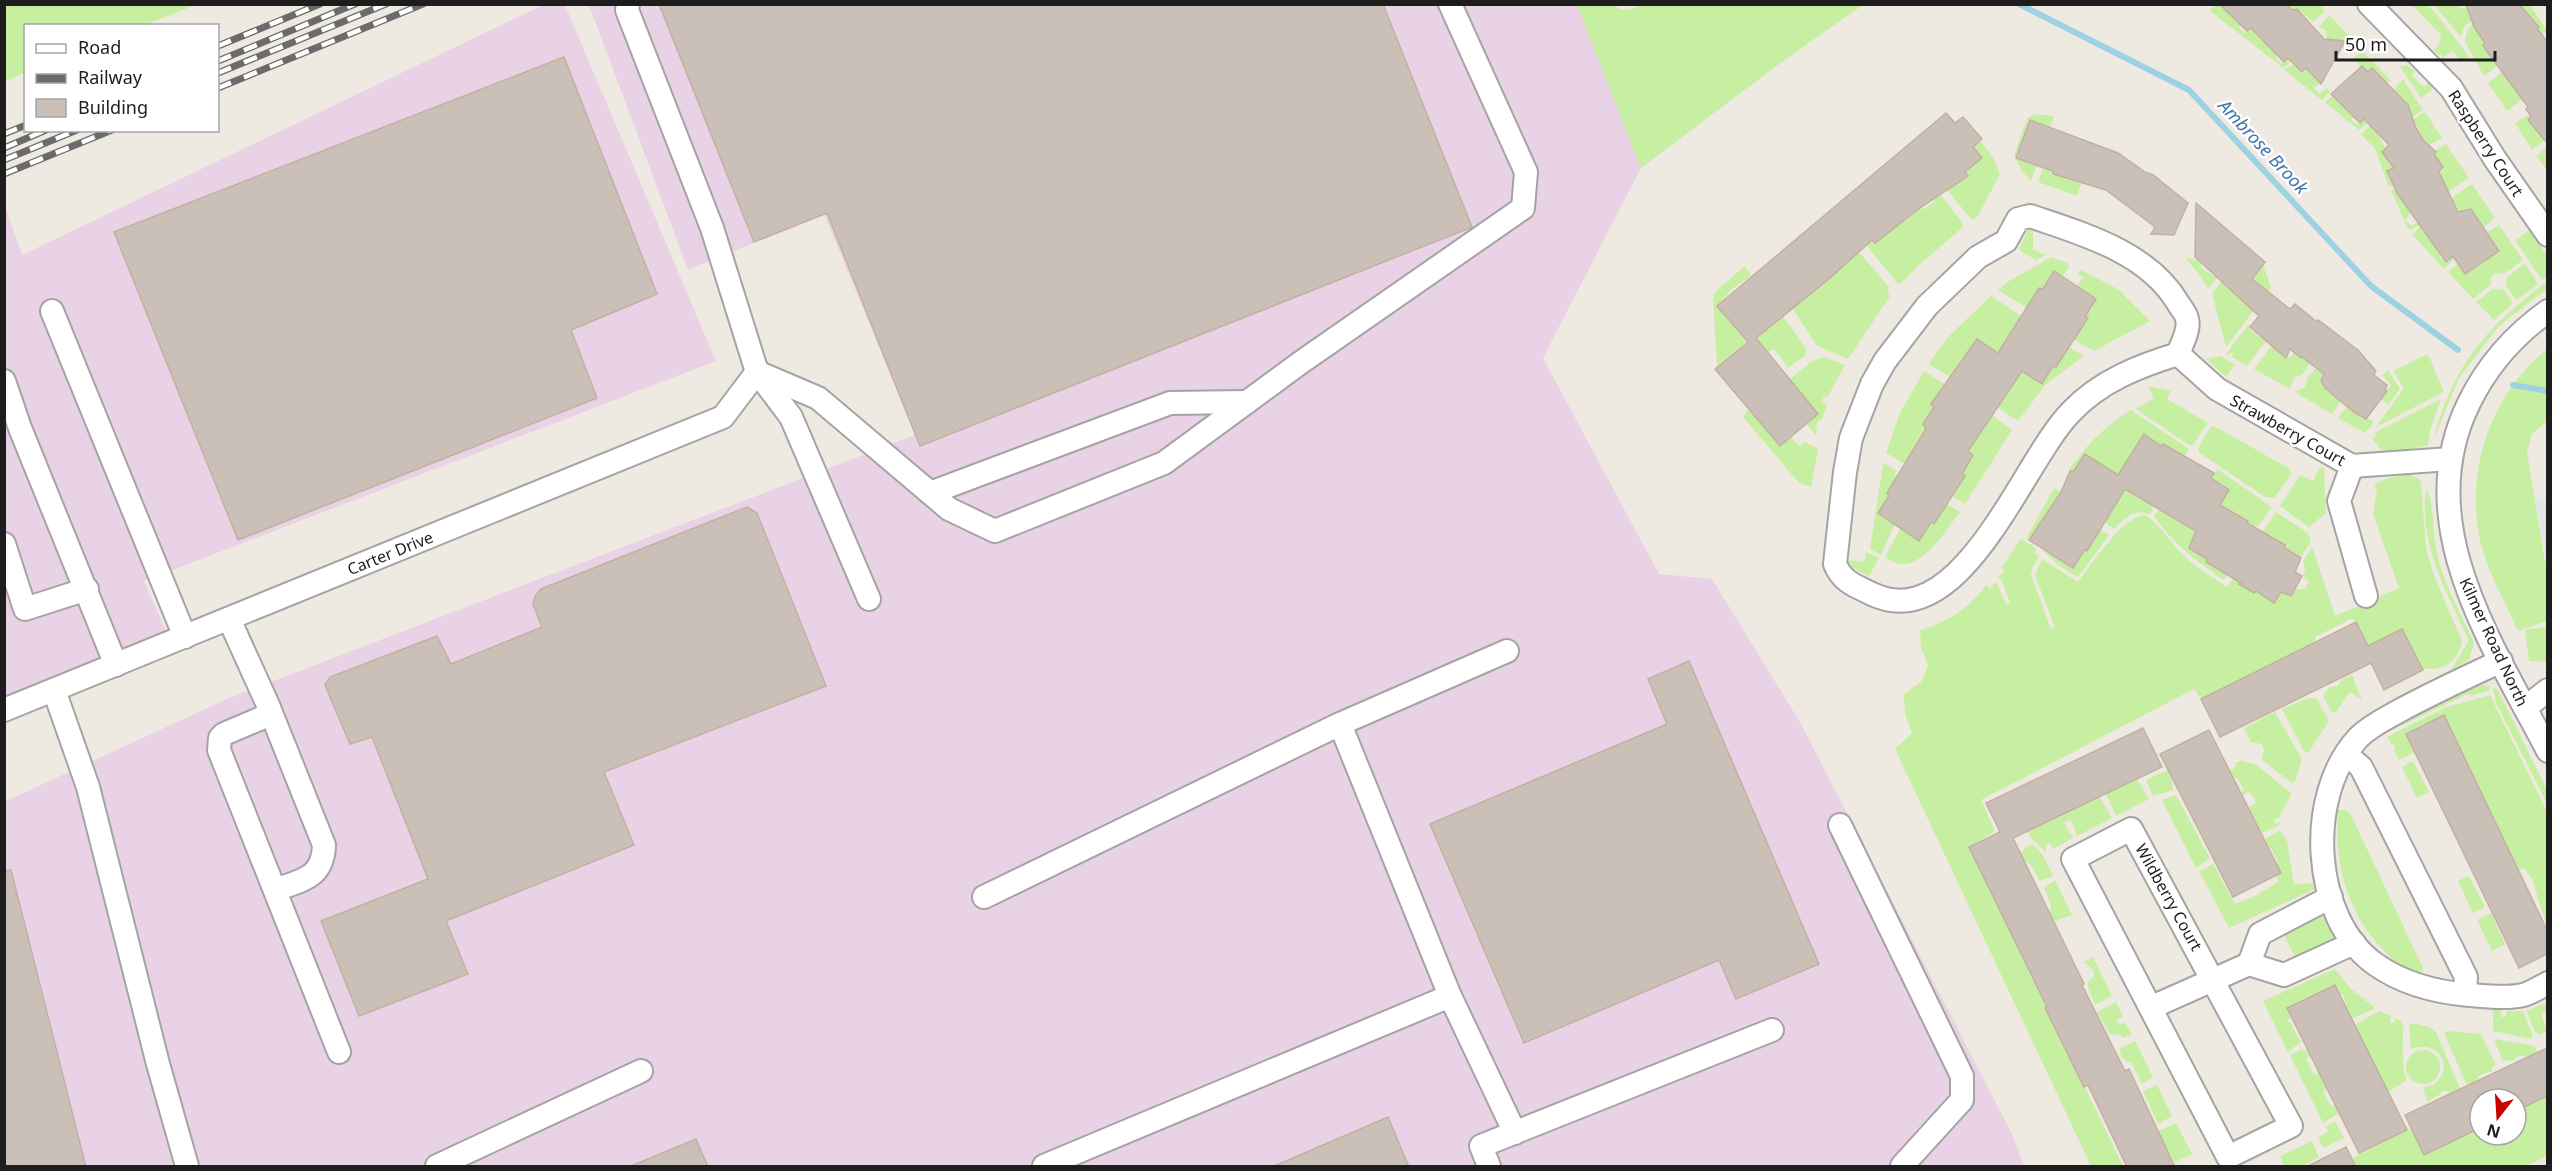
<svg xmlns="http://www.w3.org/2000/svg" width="2552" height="1171" font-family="'Noto Sans',sans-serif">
	<rect width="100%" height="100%" fill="#efeae1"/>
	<!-- industrial -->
	<g fill="#e9d2e5">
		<path d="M543,5H565L716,361L144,581L170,640L5,707L4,204L22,255Z"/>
		<path d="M589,5H1577L1641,168L1543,358L1659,574L1712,579L1800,722L2013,1136L2024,1166H5L4,802L229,698L915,435L824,214L688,270Z"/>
	</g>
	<!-- grass -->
	<g fill="#c7efa1">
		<path d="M5,4H196V5L144,25L26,26L25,73L5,81Z"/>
		<path d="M1640,5V4L1863,5L1783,61L1641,168L1577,5H1615C1622,13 1632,9 1640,5Z"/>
		<path d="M2218,5L2227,12L2231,8L2244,21L2239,27L2245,33L2251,28L2282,51L2276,57L2281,64L2288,58L2291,62L2283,68C2258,48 2234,30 2209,10Z"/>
		<path d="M2286,5H2320L2325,11L2313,22L2297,9L2292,10Z"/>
		<path d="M2412,5H2429L2469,56L2467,60L2461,61L2452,51L2444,57L2433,51L2439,44L2441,35Z"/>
		<path d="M2434,5H2458L2462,9L2469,5L2472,21L2464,27L2461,37Z"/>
		<path d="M2519,5H2530L2547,30L2542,35L2536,29L2539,27Z"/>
		<path d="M2329,15L2358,45L2351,52L2347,53L2336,40L2330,41L2326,37V30L2319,27Z"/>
		<path d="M2480,20L2474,28L2485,43L2483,46L2500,64L2484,76L2465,42C2465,32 2470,24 2480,20Z"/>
		<path d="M2362,50L2391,81L2384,84L2367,73L2355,61V57Z"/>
		<path d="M2293,64L2303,73L2307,69L2320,83L2314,88L2319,94L2327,88L2330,92L2322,100L2284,70Z"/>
		<path d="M2407,65L2415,71L2412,76L2424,87L2428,83L2432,86L2431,91L2421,98L2400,67Z"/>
		<path d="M2505,70L2509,77L2507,80L2524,98L2507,111L2488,83Z"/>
		<path d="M2403,79L2423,110L2412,117L2408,105L2393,91Z"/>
		<path d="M2333,95L2358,113L2351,120L2358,125L2364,119L2368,123L2359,130L2325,102Z"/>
		<path d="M2425,112L2442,138L2430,145L2423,139L2413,120Z"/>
		<path d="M2033,114L2054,116L2050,127L2029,120L2016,158L2037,165L2031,181L2021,170L2014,155L2027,119Z"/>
		<path d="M2530,114L2545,136L2544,141L2532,150L2515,123Z"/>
		<path d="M2370,125L2378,134L2385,148L2382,152L2394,168L2387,171L2402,183L2389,187L2375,149L2361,134Z"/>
		<path d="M1980,140L1995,161L2000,174L1978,216L1972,220L1945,187L1951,182L1955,185L1967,177L1965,172L1982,158L1973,146Z"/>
		<path d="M2446,144L2469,178L2449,191H2446L2436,176L2444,170L2433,155L2434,151Z"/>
		<path d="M2547,147V170L2536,156Z"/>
		<path d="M2043,168L2064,175L2065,179L2082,182L2077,196L2038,182Z"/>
		<path d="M2404,184L2412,213L2405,219L2411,226L2418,222L2419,225L2409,230L2391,191Z"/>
		<path d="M2472,184L2495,218L2485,226H2480L2473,212L2461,214L2452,200L2454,196Z"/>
		<path d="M1939,193L1963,223L1962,228L1920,264L1899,285L1866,245L1872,240L1875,243L1887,234L1899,218L1904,222L1920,208L1922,210L1935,202L1932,198Z"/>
		<path d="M2499,225L2523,260L2504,274L2494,273L2491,279V284L2473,299L2448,272L2458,264L2465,274L2497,253V248L2487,236L2488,232Z"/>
		<path d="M2420,226L2429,238L2436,234L2448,250L2439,256L2445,262L2453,257L2454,259L2444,269L2413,235Z"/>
		<path d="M2028,229L2033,231V250L2046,255L2036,260L2019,250Z"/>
		<path d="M2530,230L2547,256V277L2542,280L2515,240Z"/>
		<path d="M1858,251L1889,287L1887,292L1890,296L1848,359L1817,346L1793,309Z"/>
		<path d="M2051,257L2067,263L2069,267L2062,277L2043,289L2028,309L1998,290L2009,281Z"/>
		<path d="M2185,258L2201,260V268L2217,278L2208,289L2198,273Z"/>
		<path d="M2525,263L2538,284L2517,300L2506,287L2507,277Z"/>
		<path d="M2263,264L2271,288L2226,347L2212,294L2221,282L2236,295Z"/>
		<path d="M1745,266L1751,276L1732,289L1717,306L1746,342L1717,366L1713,299L1715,292Z"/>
		<path d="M2080,269L2119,290L2150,321L2094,351L2071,338L2088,318L2085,316L2096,299L2077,287L2083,277L2078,274Z"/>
		<path d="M2547,281V289L2499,326L2459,378L2433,441C2452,365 2486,328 2547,281Z"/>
		<path d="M2494,288L2496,290L2503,289L2513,303L2494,320L2476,302Z"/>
		<path d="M1991,296L2024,318L2001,355L1977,340L1965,357H1962L1952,378L1930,365L1929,363L1949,336Z"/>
		<path d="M1783,316L1806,348L1805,356L1788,368L1774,349L1768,352L1757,337Z"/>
		<path d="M2249,324L2251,331L2266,341L2247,366L2232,357L2233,354L2231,352L2228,355L2226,354Z"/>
		<path d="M2066,345L2084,356L2046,384L2018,421L1994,405L2010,363L2042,384L2053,366L2057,367L2064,355L2062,352Z"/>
		<path d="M2272,345L2285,358H2289L2294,353L2310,363L2302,375L2294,377L2290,389L2254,369Z"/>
		<path d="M2547,349V421L2532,434L2527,452L2547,573V621L2518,631C2507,606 2493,581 2484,555C2461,482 2487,397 2547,349Z"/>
		<path d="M2428,354L2444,392L2376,427L2404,388L2393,371Z"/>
		<path d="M2220,356L2235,364L2226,377L2206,359Z"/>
		<path d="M1825,357L1845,365L1827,398L1824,396L1822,401L1827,405L1822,419L1817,422L1816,435L1806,424L1818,414L1790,379L1812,361Z"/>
		<path d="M2317,368L2324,374L2328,392L2341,400L2332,414L2296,393L2298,390L2305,387L2308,376Z"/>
		<path d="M2388,370L2400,389L2388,405L2381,399L2391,385L2382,375Z"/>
		<path d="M1924,371L1946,385L1931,403L1934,407L1923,424L1928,432C1919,442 1908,452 1908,466L1886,453L1900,413Z"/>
		<path d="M2147,386L2171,391L2167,399L2208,423L2193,445H2189L2136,409L2154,398Z"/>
		<path d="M2441,399L2430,431L2428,445L2386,456L2372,438L2376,436L2374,433Z"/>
		<path d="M2348,405L2362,419L2367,418L2374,422L2365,433L2338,418Z"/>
		<path d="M1749,409L1780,445L1791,437L1799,446L1805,442L1818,449L1811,487L1799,483L1743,417Z"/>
		<path d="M2131,410L2189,449L2182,459L2143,436L2118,475L2085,454L2073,472L2069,470C2087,444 2105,426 2131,410Z"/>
		<path d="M1989,413L2012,430L1965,504L1949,494L1964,476L1962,474L1973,455L1966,450L1988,422L1985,419Z"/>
		<path d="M2212,425L2290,469L2291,475L2274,498L2265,497L2198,452L2200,444Z"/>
		<path d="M1883,463L1897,471L1894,474L1901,477L1895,480L1887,493L1889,496L1878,513L1895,524L1881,555L1870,549Z"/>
		<path d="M2320,467L2324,468L2326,513L2310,526L2311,529L2280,506L2300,475L2313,481Z"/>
		<path d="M2217,469L2272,507L2258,526L2254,528L2246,525L2248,521L2218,506L2211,478Z"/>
		<path d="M2407,474L2418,478L2421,482L2426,548L2434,576L2462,641C2457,664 2442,672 2420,668L2409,642L2400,630L2368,645L2356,621L2351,619L2315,637L2316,640L2313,643L2201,699L2194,689L1981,800L1995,831L1969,847L2123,1166H2091L1895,749L1912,733L1905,714L1904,694L1921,682L1928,666L1921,647L1920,630C1948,622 1968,609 1986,585L1990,589L1996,581L2006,604L2010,603L2002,581L1998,578L2004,571L2001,568L2021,539L2036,548L2035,553L2039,557L2033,566L2031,575L2051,629L2055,628L2035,575L2042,559L2078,582C2094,562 2119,520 2144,515C2158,521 2172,545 2184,556C2196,568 2213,577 2227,587L2234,577L2241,582L2240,585L2254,593L2256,591L2274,602L2281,592L2290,596L2295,589H2304L2309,582L2303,577L2305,569L2303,561L2312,547L2335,615L2340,614L2399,588L2373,514L2377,490L2374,485L2385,479Z"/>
		<path d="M2126,484L2151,499L2153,510L2150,514C2134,509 2125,518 2114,529L2103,521L2107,514L2110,515Z"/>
		<path d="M2054,488L2061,492L2030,540L2027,537Z"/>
		<path d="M2426,488C2435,504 2432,534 2437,553C2444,585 2461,614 2474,643L2469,659L2450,672L2469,640C2447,594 2418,542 2426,488Z"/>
		<path d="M1944,502L1960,512C1948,527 1925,566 1902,564C1896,564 1890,560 1885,557L1901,527L1919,540L1931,522L1934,524Z"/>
		<path d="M2162,507L2170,511L2168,515L2181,522L2183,520L2200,531L2190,548L2207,559L2206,562L2228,573L2224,580C2197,562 2172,543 2154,516Z"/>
		<path d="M2276,512L2308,533L2311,542L2300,558L2285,548L2284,545L2262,533Z"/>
		<path d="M2098,528L2109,535L2078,577L2058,565L2041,549L2073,567L2085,549L2087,551Z"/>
		<path d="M1866,552L1879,558L1869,576L1845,564V560L1864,562Z"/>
		<path d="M2547,627V662L2529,661L2525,630Z"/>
		<path d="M2352,675L2362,700L2350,692L2335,713L2332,712L2323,696L2330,687L2337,686L2343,679Z"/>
		<path d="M2483,685L2490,686L2489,691L2471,696L2468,694L2386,733L2385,731L2476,686Z"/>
		<path d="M2493,686L2499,692L2547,790V803L2496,703Z"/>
		<path d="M2490,695L2547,812V927L2532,879L2524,868L2519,870L2444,716L2406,733L2415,752L2399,760L2394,751L2395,745H2392L2387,737L2444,708Z"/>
		<path d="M2308,698L2317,699L2329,721L2308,753L2304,751L2282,709Z"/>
		<path d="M2275,712L2302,759L2295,782L2292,783L2262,760L2264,750L2262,744L2251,742L2244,728Z"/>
		<path d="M2241,761L2255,764L2290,792L2291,795L2279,817L2273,820L2276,824L2280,822V825L2261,833L2248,807L2255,804V799L2248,791L2242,797L2240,794L2244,790L2237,778L2233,779L2229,771L2236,766L2235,763Z"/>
		<path d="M2413,761L2429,792L2417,798L2402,767Z"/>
		<path d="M2167,770L2172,780L2173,790L2153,796L2146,780Z"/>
		<path d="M2137,779L2149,799L2116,816L2106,794Z"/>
		<path d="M2176,795L2210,858L2196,868L2162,800Z"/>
		<path d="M2100,797L2112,818L2077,836L2071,820L2064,822L2073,838L2053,849L2050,843L2046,845V852L2032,839L2028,831Z"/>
		<path d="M2338,810H2346L2351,815L2423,968L2422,975C2409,973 2397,963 2387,954C2348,916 2333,864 2338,810Z"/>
		<path d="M2280,830L2287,841L2294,884L2313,883L2315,889L2229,928L2199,871L2213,864L2235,904L2253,897L2278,882L2276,876L2279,875L2275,865L2278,863L2271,848H2266V838Z"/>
		<path d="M2032,844L2043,855L2053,876L2040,881L2030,864L2022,860L2020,852Z"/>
		<path d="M2469,876L2485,907L2473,913L2458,881Z"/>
		<path d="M2055,880L2072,915L2055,921L2049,914L2051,905L2044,888Z"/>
		<path d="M2324,910L2339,937L2296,959L2282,931Z"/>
		<path d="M2491,913L2505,944L2492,951L2477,920Z"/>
		<path d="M2093,957L2112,996L2095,1005L2088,988V982L2094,976V971L2084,962Z"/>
		<path d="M2335,969L2351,989L2373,1006L2374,1009L2351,1019L2343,994L2338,996L2333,986L2287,1007L2292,1018L2285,1022H2290L2301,1042L2288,1052L2263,1001Z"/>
		<path d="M2116,1002L2123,1016L2116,1021L2119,1025L2125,1022L2132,1034L2123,1038L2121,1035L2110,1034L2097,1012Z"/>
		<path d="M2547,1002V1010L2541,1014L2547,1031L2540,1035L2535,1032L2526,1011Z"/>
		<path d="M2493,1009L2501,1010V1017H2506V1011H2523L2532,1034V1039L2493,1031Z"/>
		<path d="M2379,1011L2391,1016L2390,1022L2394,1023L2396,1018L2403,1022C2404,1040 2400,1065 2407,1080L2388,1092L2355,1025Z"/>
		<path d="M2413,1023L2432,1028L2436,1032L2460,1089L2451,1093L2443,1090L2439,1095L2427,1102L2423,1087C2456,1085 2448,1036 2411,1049L2409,1026Z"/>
		<path d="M2449,1031L2481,1034L2496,1065L2492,1067V1071L2480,1075L2473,1085L2467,1086L2444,1033Z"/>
		<path d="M2494,1039L2535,1046L2537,1052L2527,1057L2519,1055L2512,1061L2505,1060L2503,1062Z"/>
		<path d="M2135,1041L2153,1077L2142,1084L2132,1064L2122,1058L2119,1049Z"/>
		<path d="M2302,1049L2304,1051L2308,1049L2311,1056L2306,1059L2314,1075L2319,1073L2327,1090L2323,1092L2331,1106L2335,1105L2339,1113L2323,1123L2290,1055Z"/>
		<circle cx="2423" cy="1067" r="17"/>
		<path d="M2157,1085L2172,1116L2158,1124L2143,1091Z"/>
		<path d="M2547,1096V1156L2526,1166H2356L2352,1158L2411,1128L2424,1155L2480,1128V1135H2516V1111Z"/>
		<path d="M2335,1121L2344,1138L2323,1148L2318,1137L2328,1132L2326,1127Z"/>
		<path d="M2176,1123L2192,1154L2175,1162L2157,1132Z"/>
		<path d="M2312,1141L2319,1157L2303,1166H2284L2280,1156Z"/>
	</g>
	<!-- parking -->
	<path fill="#e5e5e5" d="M2535,497L2547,499V564V563Z"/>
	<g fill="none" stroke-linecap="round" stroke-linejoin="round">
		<!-- stream -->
		<g stroke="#9cd2e2" stroke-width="6">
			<path d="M2019,4L2189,90L2371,286L2458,350"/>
			<path d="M2513,385L2548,391"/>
		</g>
	</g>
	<!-- building -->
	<g fill="#cbc0b7" stroke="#c2b0a2" stroke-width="1.5">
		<path d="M659,4H1383L1472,227L920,446L827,213L754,242Z"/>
		<path d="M2219,4H2286L2292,10L2297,9L2324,39L2345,41L2321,84L2306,68L2302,72L2288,58L2284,62L2251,28L2247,31Z"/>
		<path d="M2466,4H2519L2539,27L2537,28L2547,42V143L2528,120L2531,116L2526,109L2528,107L2483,46L2485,43L2474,27Z"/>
		<path d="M564,57L657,294L571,330L597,398L238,540L114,232Z"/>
		<path d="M2362,66L2368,72L2372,68L2408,105L2416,128L2423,140L2436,152L2434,154L2443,167L2439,172L2458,212L2471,209L2499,251L2465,274L2453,256L2446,262L2397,193L2387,171L2394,168L2382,152L2389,145L2364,119L2360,123L2331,94Z"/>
		<path d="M1946,113L1955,123L1963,117L1982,139L1973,147L1982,158L1965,172L1968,176L1920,208L1875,243L1872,240L1830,278L1756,338L1818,414L1780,446L1715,369L1748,342L1717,306Z"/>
		<path d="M2030,120L2118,153L2145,172L2153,175L2188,203L2174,235L2151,234L2155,227L2106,190L2053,174V171L2016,158Z"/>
		<path d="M2196,203L2265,262L2252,279L2290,309L2295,304L2317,322L2318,320L2358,350L2376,371L2374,375L2387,385L2385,390L2387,391L2366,419L2355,413L2326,389L2321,381L2324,374L2302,357L2301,358L2290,349L2286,358L2250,327L2259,316L2195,257Z"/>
		<path d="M2054,271L2096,299L2085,316L2088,318L2056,367L2053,366L2042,384L2022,371L1968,451L1973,455L1962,474L1965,476L1934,524L1931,522L1919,541L1878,513L1889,496L1887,493L1926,429L1923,424L1934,407L1931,404L1977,339L1998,353L2039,288L2043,289Z"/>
		<path d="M2144,434L2161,446L2163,444L2214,473L2211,478L2229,490L2220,505L2248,521L2247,523L2285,545V548L2301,558L2295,572L2302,576L2291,596L2281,592L2274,603L2256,591L2254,593L2239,584L2241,583L2206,562L2207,559L2189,548L2196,531L2125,489L2087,551L2085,549L2073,568L2029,540L2061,492L2070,471L2073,472L2085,454L2118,475Z"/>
		<path d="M747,507L757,513L826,686L604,772L634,845L446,921L468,974L359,1016L321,921L428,879L372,737L350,744L325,685L330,677L437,636L451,664L542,627L533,604L535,596L541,589Z"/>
		<path d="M2356,622L2368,646L2402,629L2423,670L2384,690L2371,663L2220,737L2201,699Z"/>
		<path d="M1689,661L1819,964L1736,999L1719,960L1524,1043L1430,824L1667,724L1648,679Z"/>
		<path d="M2444,715L2547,930V954L2519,968L2406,734Z"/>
		<path d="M2143,728L2162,767L2013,838L2084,984L2082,985L2125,1071L2129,1069L2175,1167H2127L2088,1085L2084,1087L2045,1008L2047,1007L1969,847L2000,832L1986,803Z"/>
		<path d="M2209,730L2281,873L2233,897L2160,754Z"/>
		<path d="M11,870L86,1167H4V871Z"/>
		<path d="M2335,985L2407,1130L2359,1153L2287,1008Z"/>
		<path d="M2547,1048V1096L2516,1111V1099H2480V1128L2424,1155L2405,1115Z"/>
		<path d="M1388,1117L1409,1167H1272Z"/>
		<path d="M696,1139L708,1167H631V1166Z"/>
		<path d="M2346,1147L2356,1167H2306Z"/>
	</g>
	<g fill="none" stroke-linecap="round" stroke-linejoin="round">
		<!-- minor casing -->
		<g stroke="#a4a4a4" stroke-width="26">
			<g id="minor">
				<path d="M628,4L627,10L712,228L757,372L791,417L869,599"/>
				<path d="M2369,4L2451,88L2495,159L2548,235"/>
				<path d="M2030,216C2083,234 2148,252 2178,303C2180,307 2186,313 2187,319C2190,330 2182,343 2178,354C2139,366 2100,381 2071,412C2023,460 1962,637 1872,594C1856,586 1842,582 1835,564L1845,472L1851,438L1872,384L1885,361L1927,306L1978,257L2006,241L2018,219Z"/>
				<path d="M52,311L185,637"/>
				<path d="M2548,311C2514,335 2487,366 2469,403C2409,524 2493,645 2548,751"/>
				<path d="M2178,354L2217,389L2352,466L2450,459"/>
				<path d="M757,372L818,398L949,509L995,531L1164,463L1300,363L1523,208L1526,172L1450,4"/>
				<path d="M4,381L20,428L116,665"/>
				<path d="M2352,466L2339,501L2366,596"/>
				<path d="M930,493L1170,403L1247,402"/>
				<path d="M4,544L25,609L87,589"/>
				<path d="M229,619L268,705L324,845C323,879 301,880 275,890"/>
				<path d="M2501,661C2467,677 2432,693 2399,711C2385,719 2370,726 2358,738C2305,795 2311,918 2375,964C2403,984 2434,992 2469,995C2485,996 2506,999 2523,995C2531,993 2540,987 2548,983"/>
				<path d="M54,690L88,787L158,1064L187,1166"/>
				<path d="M2525,708L2548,690"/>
				<path d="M4,710L723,417L757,372"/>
				<path d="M271,714L224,734L220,738L219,750L339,1052"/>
				<path d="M2347,755L2361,767L2466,977L2465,994"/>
				<path d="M1840,825L1962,1076V1100L1902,1166"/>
				<path d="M2131,829L2291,1126L2228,1157L2073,859Z"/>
				<path d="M984,897L1340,724"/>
				<path d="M2249,964L2260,934L2331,897"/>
				<path d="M1450,996L1340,724L1507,651"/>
				<path d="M2152,1007L2249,964L2284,975L2354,943"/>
				<path d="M437,1166L641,1071"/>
				<path d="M1044,1166L1450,996L1515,1133"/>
				<path d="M1489,1166L1481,1146L1772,1030"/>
			</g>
		</g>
		<!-- minor -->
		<use href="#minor" stroke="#fff" stroke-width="22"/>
		<!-- rail casing -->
		<g stroke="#6b6b6b" stroke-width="7">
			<g id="rail">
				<path d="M218,46L320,4"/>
				<path d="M218,61L355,4"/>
				<path d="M218,73L386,4"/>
				<path d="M218,88L423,4"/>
				<path d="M4,134L26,125"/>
				<path d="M4,148L46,130"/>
				<path d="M4,160L77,130"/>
				<path d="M4,174L112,130"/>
			</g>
		</g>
		<!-- rail -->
		<use href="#rail" stroke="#fff" stroke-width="4.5" stroke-dasharray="14" stroke-linecap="butt"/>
	</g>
	<g text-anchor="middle" stroke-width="5" stroke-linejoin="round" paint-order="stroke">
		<!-- street labels -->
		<g font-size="16" fill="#1d1d1d" stroke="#fff">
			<text transform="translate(2486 143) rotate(57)" y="6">Raspberry Court</text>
			<text transform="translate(2288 430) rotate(29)" y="6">Strawberry Court</text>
			<text transform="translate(390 553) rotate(-22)" y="6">Carter Drive</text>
			<text transform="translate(2494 642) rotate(65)" y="6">Kilmer Road North</text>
			<text transform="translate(2169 897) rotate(61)" y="6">Wildberry Court</text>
		</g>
		<!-- water labels -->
		<g font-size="18" font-style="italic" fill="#3e75ad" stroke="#fff">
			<text transform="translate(2263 147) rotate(47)" y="6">Ambrose Brook</text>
		</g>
	</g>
	<!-- border -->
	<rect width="2552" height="1171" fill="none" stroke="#1d1d1d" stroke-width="12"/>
	<!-- legend -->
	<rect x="24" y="24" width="195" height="108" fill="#ffffff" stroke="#a5a5a5" stroke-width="1.5"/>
	<rect x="36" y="44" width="30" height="9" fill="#ffffff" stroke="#a5a5a5" stroke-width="1.5"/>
	<text x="78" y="54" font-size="18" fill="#1d1d1d">Road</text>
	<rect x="36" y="74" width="30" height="9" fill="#6b6b6b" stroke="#a5a5a5" stroke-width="1.5"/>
	<text x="78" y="84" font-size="18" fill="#1d1d1d">Railway</text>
	<rect x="36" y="99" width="30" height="18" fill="#cbc0b7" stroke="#a5a5a5" stroke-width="1.5"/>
	<text x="78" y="114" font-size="18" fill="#1d1d1d">Building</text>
	<!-- north arrow -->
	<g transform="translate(2498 1117) rotate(197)"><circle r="28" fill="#ffffff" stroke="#a5a5a5" stroke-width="1.5"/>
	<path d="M0-4.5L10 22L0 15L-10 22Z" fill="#c90100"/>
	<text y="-9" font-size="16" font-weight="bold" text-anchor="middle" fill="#1d1d1d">N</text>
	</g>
	<!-- scale -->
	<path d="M2336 51v9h159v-9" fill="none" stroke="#1d1d1d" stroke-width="3"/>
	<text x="2345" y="51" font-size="18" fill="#1d1d1d" stroke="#ffffff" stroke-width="4.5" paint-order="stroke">50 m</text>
</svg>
